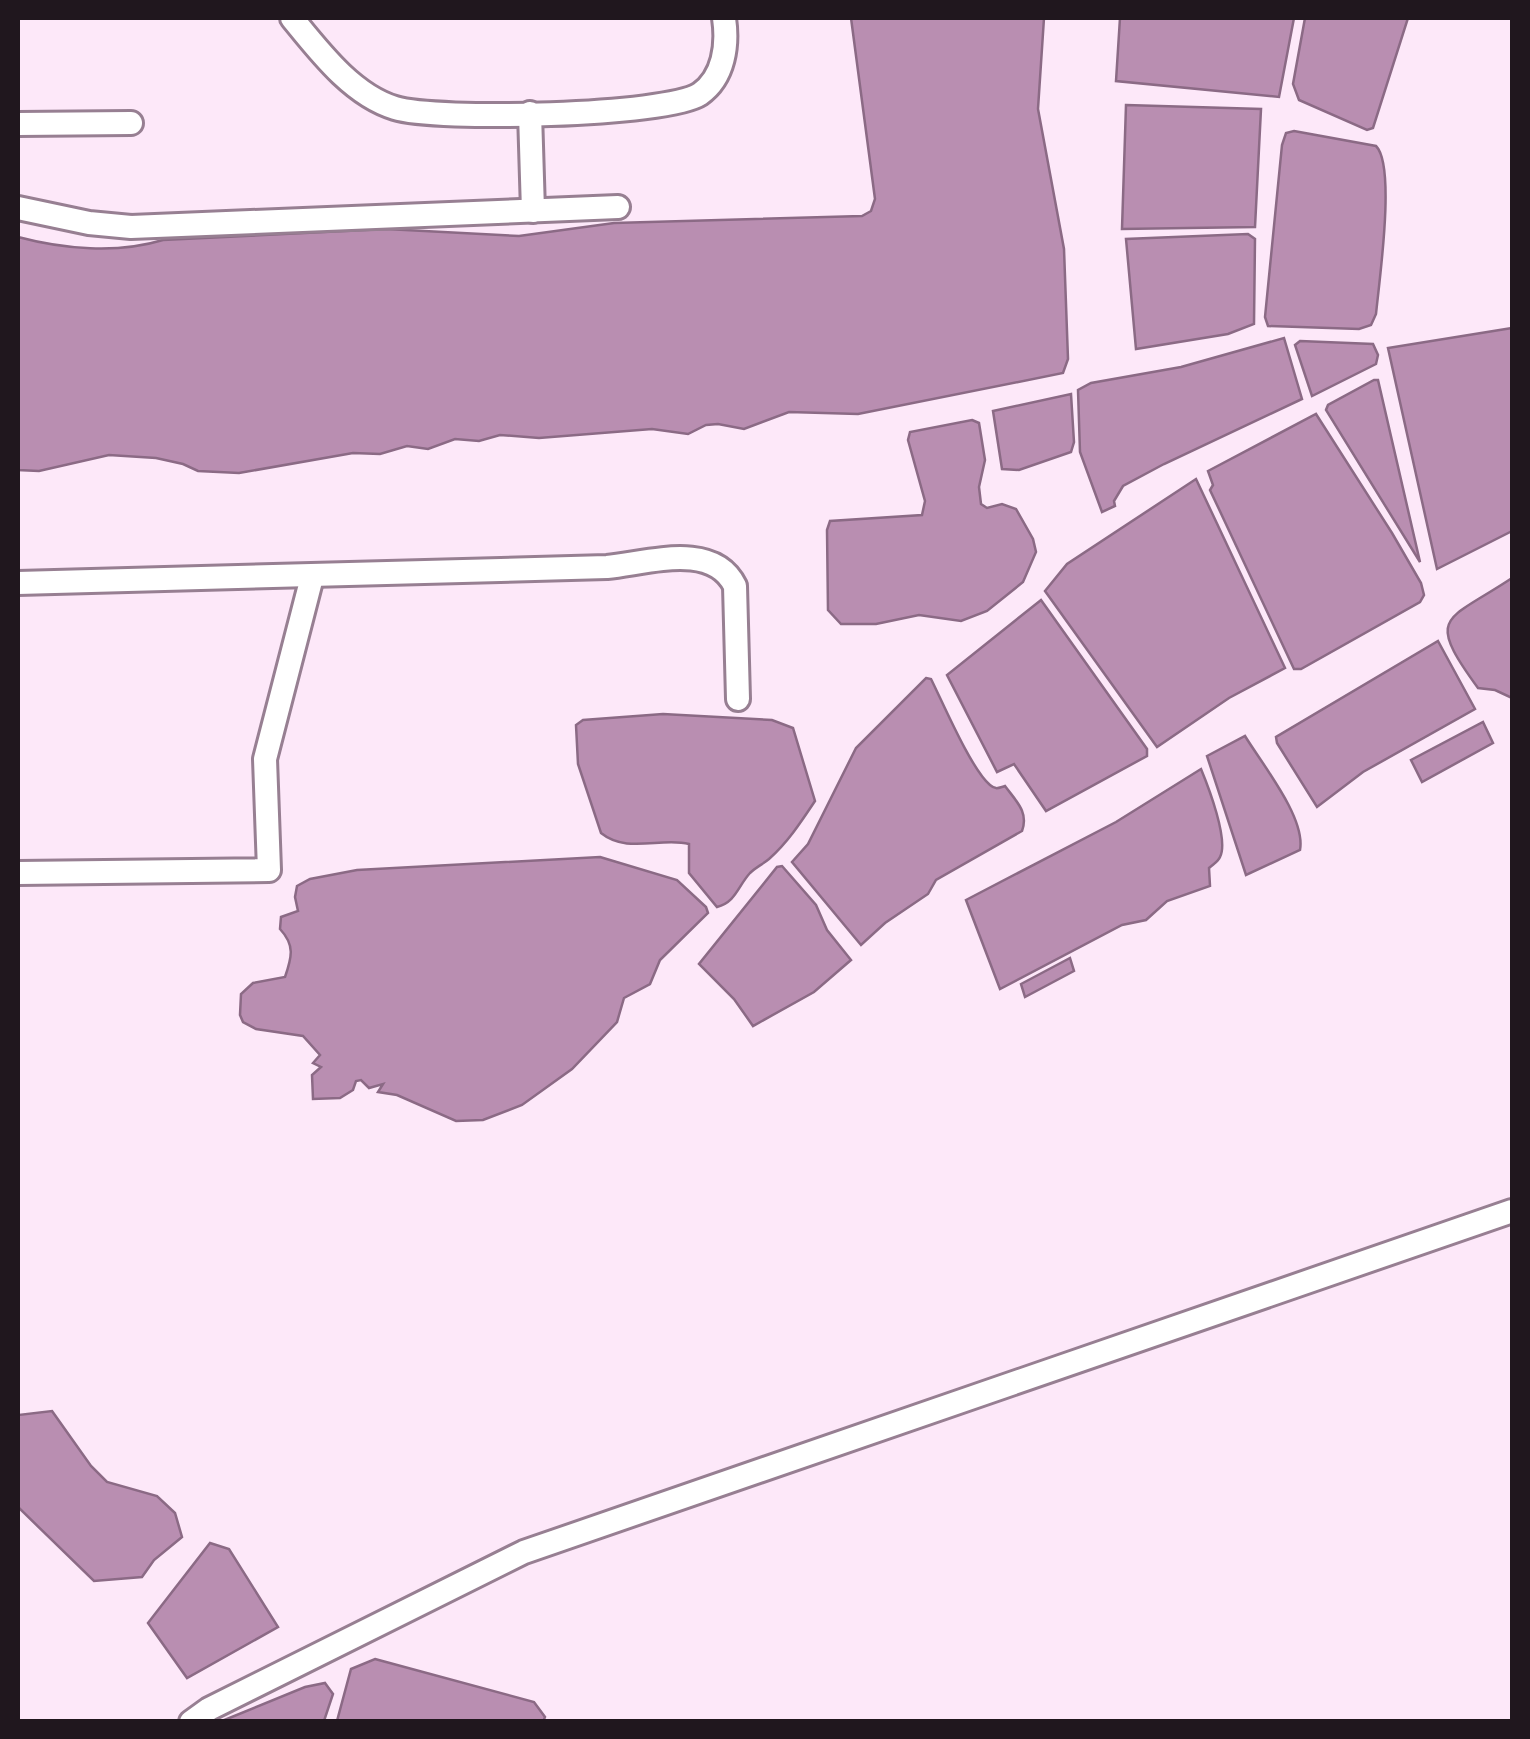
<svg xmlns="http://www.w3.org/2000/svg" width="1530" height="1739" font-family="Georgia,serif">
	<rect width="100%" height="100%" fill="#fde8f9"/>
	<!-- water -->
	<g fill="#b98eb1" stroke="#8b6a85" stroke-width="2.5">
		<path d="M851,18H1044L1038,109L1064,249L1068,359L1063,373L858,414L789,412L744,429L718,424L706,425L688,434L652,429L539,438L500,435L479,441L455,439L428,449L407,446L380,454L353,453L239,473L198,471L183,464L156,458L109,455L39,471L18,470V237C63,249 117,254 163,240L386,229L519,236L614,223L862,216L871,211L875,199Z"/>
		<path d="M1120,18H1294L1279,97L1116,81Z"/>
		<path d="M1305,18H1408L1373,128L1367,130L1299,100L1293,84Z"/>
		<path d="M1126,105L1261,109L1255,227L1122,229Z"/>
		<path d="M1294,131L1376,146C1396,166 1379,282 1376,314L1371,325L1359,329L1268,326L1265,317L1282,145L1286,133Z"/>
		<path d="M1248,234L1255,239L1254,324L1228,334L1136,349L1126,239Z"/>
		<path d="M1512,328V531L1437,569L1388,348Z"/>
		<path d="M1284,338L1302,399L1164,464L1123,486L1114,501L1115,506L1102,512L1080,452L1078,390L1091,383L1181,367Z"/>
		<path d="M1300,341L1373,344L1378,355L1376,364L1312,396L1295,345Z"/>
		<path d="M1374,380H1378L1420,562L1326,410L1328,405Z"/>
		<path d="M1071,394L1074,442L1071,452L1019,470L1002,469L993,411Z"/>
		<path d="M1316,414L1392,533L1421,583L1424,595L1420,602L1301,669H1294L1210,490L1213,485L1208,471Z"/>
		<path d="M972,420L979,423L985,460L979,487L981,504L987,508L1002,504L1016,509L1033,539L1036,552L1023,582L987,611L961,621L919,615L876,624H841L828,610L827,530L830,521L922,515L925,501L908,440L910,432Z"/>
		<path d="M1196,479L1285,668L1229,698L1157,747L1045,591L1067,564Z"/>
		<path d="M1512,578V698L1495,690L1478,688C1424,614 1446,622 1512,578Z"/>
		<path d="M1041,600L1147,749V756L1046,811L1014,764L997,772L947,675Z"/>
		<path d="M1438,641L1475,709L1363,772L1317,807L1277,743L1276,737Z"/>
		<path d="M926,678L931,679C943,703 971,769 990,785C996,790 998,788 1005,786C1016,801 1029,812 1022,831L936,880L928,894L885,923L861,945L792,862L808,844L856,748Z"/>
		<path d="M663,714L772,720L793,728L815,801C801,822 788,842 769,859C763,864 755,868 750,873C738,886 736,902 717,907L689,873V844C661,837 627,854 601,833L578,764L576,725L583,720Z"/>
		<path d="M1483,722L1493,743L1422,782L1411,760Z"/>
		<path d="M1245,736C1262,764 1306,818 1300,850L1246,875L1207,756Z"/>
		<path d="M1201,769C1208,786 1229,840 1220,857C1218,862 1213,864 1209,868L1210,886L1167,901L1146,920L1122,925L1000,989L966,900L1116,822Z"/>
		<path d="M600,857L677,880L706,907L708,913L660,960L650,984L624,998L617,1022L572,1069L522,1105L483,1120L456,1121L397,1095L378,1092L383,1084L369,1088L361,1080L356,1081L353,1090L340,1098L313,1099L312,1075L321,1067L313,1063L320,1055L303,1036L256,1029L243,1022L240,1015L241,994L253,983L285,977C292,957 295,945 280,929L281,917L298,911L295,897L297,886L310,879L357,870Z"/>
		<path d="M782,866L816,905L827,930L851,960L814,992L753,1026L734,999L699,964L777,867Z"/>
		<path d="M1070,958L1074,971L1025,997L1021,984Z"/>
		<path d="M52,1411L91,1466L107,1482L157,1496L175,1513L182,1537L154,1560L142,1577L94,1581L18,1507V1415Z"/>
		<path d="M210,1543L229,1549L278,1627L187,1678L148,1623Z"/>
		<path d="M375,1659L534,1702L545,1717L543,1722L337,1721L351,1669Z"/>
		<path d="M325,1683L333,1694L324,1721H222L305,1687Z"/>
	</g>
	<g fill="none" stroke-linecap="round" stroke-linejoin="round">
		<!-- minor casing -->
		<g stroke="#977f92" stroke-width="28">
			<g id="minor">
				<path d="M292,18C319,51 352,95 395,108C436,121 667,116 700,94C724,77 728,45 724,18"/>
				<path d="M530,113L533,211"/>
				<path d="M18,124L131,123"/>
				<path d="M18,208L89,223L131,227L618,207"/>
				<path d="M18,583L607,567C648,563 713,541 735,586L738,699"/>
				<path d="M18,873L269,870L265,759L312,577"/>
				<path d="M191,1722L209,1709L524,1552L1512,1211"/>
			</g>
		</g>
		<!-- minor -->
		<use href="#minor" stroke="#fff" stroke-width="22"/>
	</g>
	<!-- border -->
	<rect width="1530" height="1739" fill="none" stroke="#20171e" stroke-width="40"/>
</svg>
